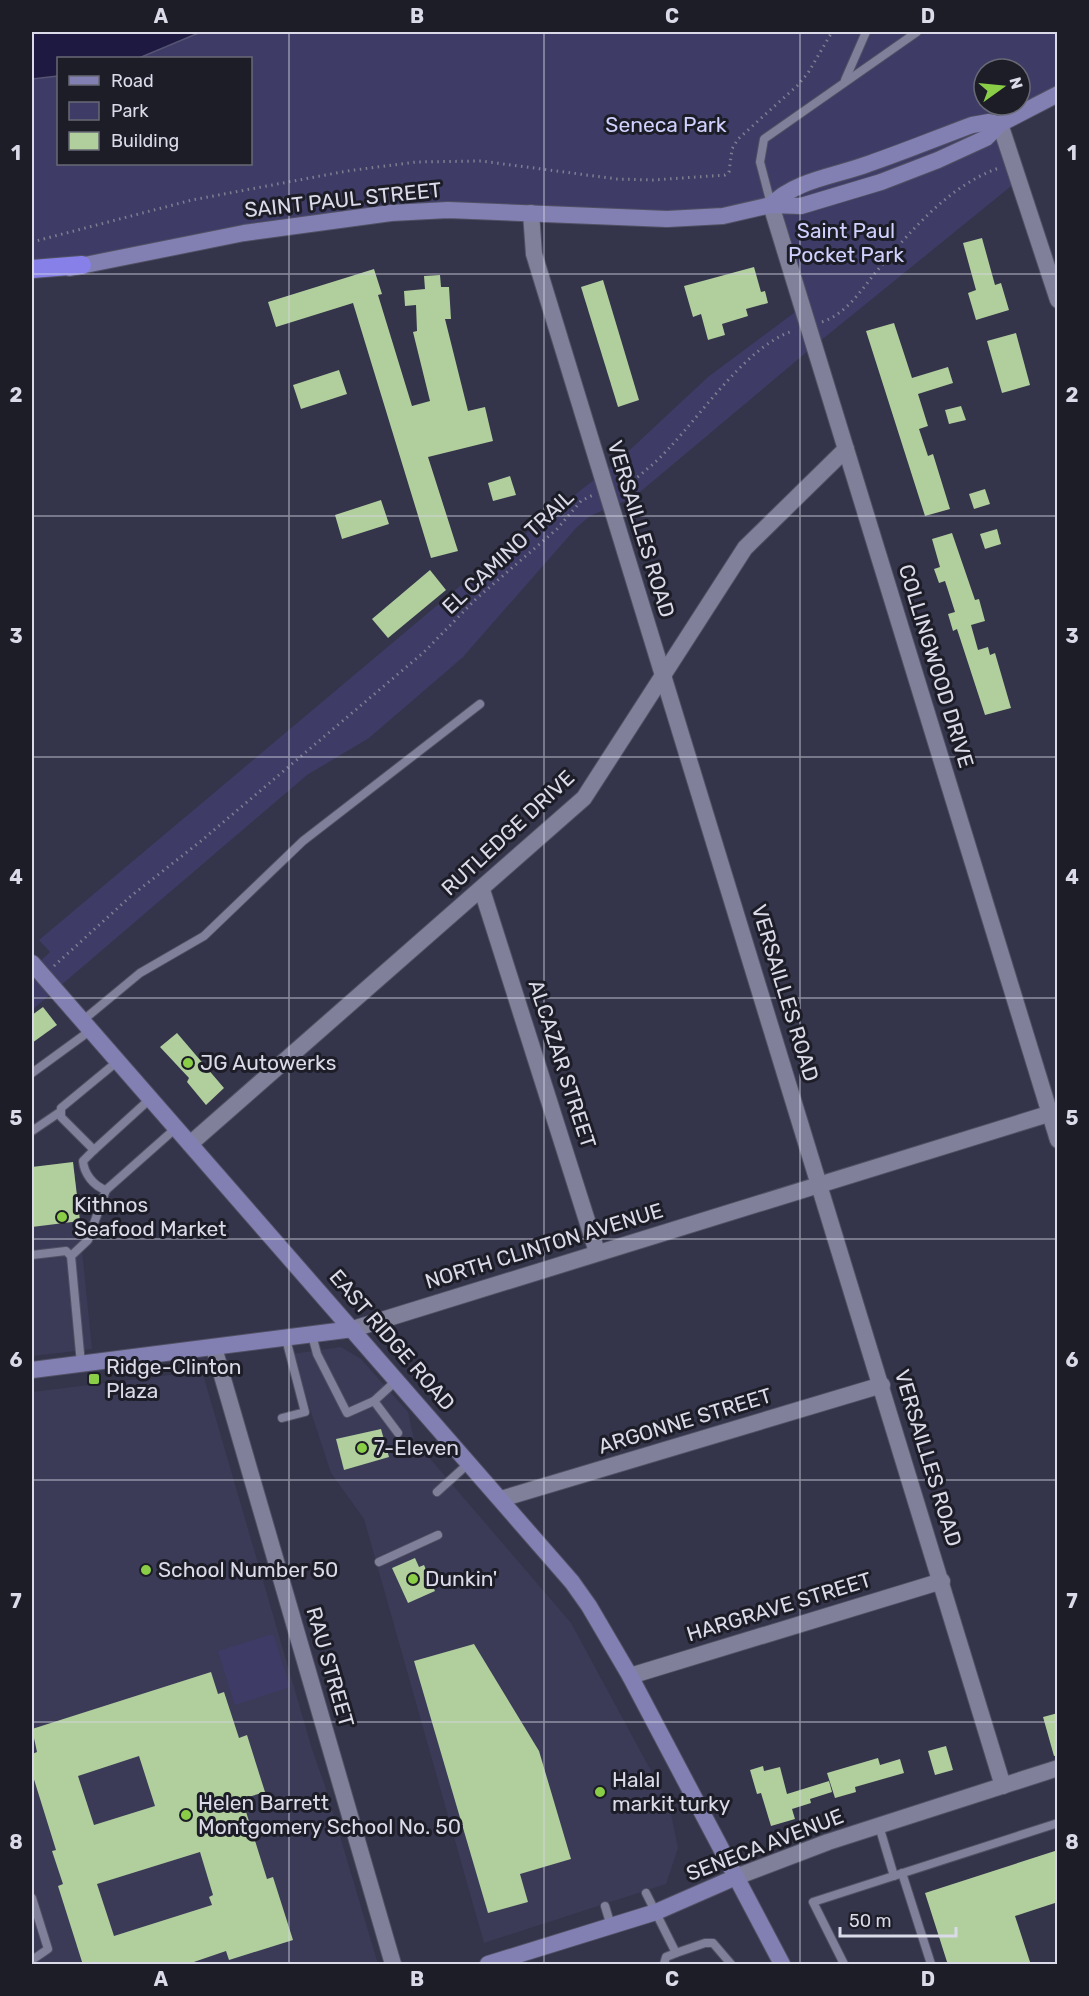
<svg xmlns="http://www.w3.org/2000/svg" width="1089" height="1996" font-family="Rubik,sans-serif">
	<rect width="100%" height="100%" fill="#34344a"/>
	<!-- built -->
	<g fill="#3b3b58">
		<path d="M73,1162L92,1349L32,1356V1167Z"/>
		<path d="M341,1347L361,1359L408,1412L414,1440L571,1623L669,1804L678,1848L666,1884L484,1943L364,1519L331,1473L292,1354Z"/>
		<path d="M202,1371L312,1749L325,1786L378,1964H32V1392Z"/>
	</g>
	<!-- green -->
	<g fill="#3e3c66" fill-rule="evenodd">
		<path d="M201,32H1058L1057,94L1001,124L1020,179L814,346L634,497L590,516L576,528L463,657L369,738L307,775L32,1010V969L50,952L39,940L472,576L619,460L708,377L802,307L771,205L732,214L437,210L32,269V79L58,76V164H250V58H139ZM984,69H1020V105H984Z"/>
		<path d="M273,1634L290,1687L235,1705L218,1651Z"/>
	</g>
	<!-- water -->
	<path fill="#1d1941" stroke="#565373" stroke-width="1.5" d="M32,32H201L139,58H58V76L32,79Z"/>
	<!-- building -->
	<g fill="#b1ce9d" fill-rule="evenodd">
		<path d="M982,238L995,285L1001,283L1009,310L976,320L968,293L976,290L963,243Z"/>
		<path d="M754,267L761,292L765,291L768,303L746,309L748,316L722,324L725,335L708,340L701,314L693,317L684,286Z"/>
		<path d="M374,269L382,294L378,295L412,406L430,401L413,332L417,331L416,305L405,306L404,291L425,289L424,276L440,275L441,287H449L451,319H445L468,411L485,407L493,441L428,457L458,551L431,558L353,303L276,327L268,302Z"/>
		<path d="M603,280L639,400L618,407L581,287Z"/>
		<path d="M894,323L912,378L948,367L953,383L918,394L928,426L919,429L928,456L933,454L950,509L925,516L866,331Z"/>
		<path d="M1016,333L1030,385L1002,393L987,341Z"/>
		<path d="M339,370L347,394L301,409L293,385Z"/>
		<path d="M961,406L966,420L949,424L945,410Z"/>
		<path d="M510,476L516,495L493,501L488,483Z"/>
		<path d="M985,489L990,504L974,509L969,494Z"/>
		<path d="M381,500L389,524L342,539L335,515Z"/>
		<path d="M997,529L1001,544L985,549L980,534Z"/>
		<path d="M952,533L975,600L979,599L985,621L971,625L978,650L988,647L990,655L995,653L1011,708L985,715L957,629L953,631L948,614L955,612L947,587L945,581L939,583L934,569L940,567L932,539Z"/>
		<path d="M430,570L446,590L388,638L372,619Z"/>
		<path d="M43,1007L57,1025L32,1043V1015Z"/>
		<path d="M177,1033L224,1088L206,1105L187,1082L189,1078L160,1047Z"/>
		<path d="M73,1162L80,1221L32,1227V1167Z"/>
		<path d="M381,1429L389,1457L344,1470L336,1439Z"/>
		<path d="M415,1558L419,1567L424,1565L435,1591L408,1603L392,1568Z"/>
		<path d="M474,1644L539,1751L571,1859L520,1874L528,1902L488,1913L414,1661Z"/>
		<path d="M211,1672L218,1694L224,1692L239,1738L247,1735L265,1792L242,1799L267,1879L273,1877L293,1940L229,1960L226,1951L185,1965H83L58,1886L63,1884L52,1851L56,1850L32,1773V1754L37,1752L32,1729ZM139,1756L155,1806L94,1825L78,1776ZM200,1852L213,1895L209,1897L212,1905L114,1936L97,1884Z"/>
		<path d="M1058,1713V1755L1054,1756L1043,1717Z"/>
		<path d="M946,1746L953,1770L935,1775L928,1751Z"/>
		<path d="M878,1758L880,1765L900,1759L904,1773L855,1787L856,1792L835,1798L827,1773Z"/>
		<path d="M763,1766L764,1771L780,1767L787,1794L829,1781L832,1792L810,1799L811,1803L792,1809L795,1819L771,1826L761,1793L757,1794L750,1770Z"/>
		<path d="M1058,1850V1902L1015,1916L1031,1965H948L925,1893Z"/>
	</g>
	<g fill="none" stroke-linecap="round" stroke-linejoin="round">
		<!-- service casing -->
		<g stroke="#515064" stroke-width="10">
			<g id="service">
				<path d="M845,80L866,32"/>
				<path d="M771,204L760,162L764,139L917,32"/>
				<path d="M82,1021L140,973L204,936L303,841L480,704"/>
				<path d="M118,1061L61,1108V1117L94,1150L150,1099"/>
				<path d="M32,1073L91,1030"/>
				<path d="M32,1131L60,1112"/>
				<path d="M94,1150L83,1161C84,1173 93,1186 106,1190L176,1128"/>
				<path d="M32,1255L66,1251L71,1256L81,1364"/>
				<path d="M71,1256L88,1240L106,1190"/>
				<path d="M312,1335L317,1354L347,1413L374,1401L397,1380"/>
				<path d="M374,1401L398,1433"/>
				<path d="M282,1418L305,1412L286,1339"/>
				<path d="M437,1492L469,1463"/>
				<path d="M379,1562L438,1535"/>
				<path d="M879,1826L894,1876"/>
				<path d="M902,1873L931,1964"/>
				<path d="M646,1893L676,1953L705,1943H713L731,1964"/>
				<path d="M32,1898L48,1949L32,1960"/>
				<path d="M605,1906L611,1926"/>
				<path d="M664,1964L666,1957L676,1953"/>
				<path d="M844,1964L813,1902L1058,1823"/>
			</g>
		</g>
		<!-- minor casing -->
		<g stroke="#515064" stroke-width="18">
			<g id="minor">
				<path d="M1000,124L1058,300"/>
				<path d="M771,205L1058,1140"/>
				<path d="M531,213L534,254L1003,1786"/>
				<path d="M482,890L597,1252"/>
				<path d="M190,1144L584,798L745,548L846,449"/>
				<path d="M353,1329L1058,1111"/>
				<path d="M214,1348L393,1964"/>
				<path d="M501,1499L882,1385"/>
				<path d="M630,1676L942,1581"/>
			</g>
		</g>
		<!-- tertiary casing -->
		<g stroke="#515064" stroke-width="18">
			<path id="tertiary" d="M736,1877L828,1842L1058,1768"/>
		</g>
		<!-- secondary casing -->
		<g stroke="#515064" stroke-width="18">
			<g id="secondary">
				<path d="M771,205C795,180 836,176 868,164C903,152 937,138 972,125L989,122L1000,124"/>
				<path d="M70,268L244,233L391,213L448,210L667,219L723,216L771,205L801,206L881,182L938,160L986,138L1000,124L1058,94"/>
				<path d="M32,963L572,1582L589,1606L630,1676L782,1964"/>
				<path d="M32,1370L353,1329"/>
				<path d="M488,1964L656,1912L736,1877"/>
			</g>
		</g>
		<!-- motorway casing -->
		<g stroke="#515064" stroke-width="20">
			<path id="motorway" d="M32,269L82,265"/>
		</g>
		<!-- path -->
		<g stroke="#7e7e91" stroke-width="3" stroke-dasharray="1.5 4.5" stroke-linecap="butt">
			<path d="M32,242L192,200L347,171L416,162L481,161L617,179L653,180L725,175L729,172L732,149L738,139L797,86L808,73L832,32"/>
			<path d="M822,322C850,312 863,286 882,265C913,228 952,184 999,168"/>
			<path d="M622,486C634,482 642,473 652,465C693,429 742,347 793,331"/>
			<path d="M54,966L131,896L201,841L424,652L476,599L557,529L581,501L593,495"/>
		</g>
		<!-- service -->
		<use href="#service" stroke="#80809b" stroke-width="8"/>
		<!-- minor -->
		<use href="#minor" stroke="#80809b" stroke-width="16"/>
		<!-- tertiary -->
		<use href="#tertiary" stroke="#80809b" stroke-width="16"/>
		<!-- secondary -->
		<use href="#secondary" stroke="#8280b2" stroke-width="16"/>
		<!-- motorway -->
		<use href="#motorway" stroke="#8780e9" stroke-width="18"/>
	</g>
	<!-- grid -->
	<path fill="none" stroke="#dadae9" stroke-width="1.5" stroke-opacity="0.55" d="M289,32V1964M544,32V1964M800,32V1964M32,274H1058M32,516H1058M32,757H1058M32,998H1058M32,1239H1058M32,1480H1058M32,1722H1058"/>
	<!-- markers -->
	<g fill="#8ace48" stroke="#1c1d27" stroke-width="2">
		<circle cx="188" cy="1063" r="6"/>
		<circle cx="62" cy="1217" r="6"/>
		<rect x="88" y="1373" width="12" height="12" rx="3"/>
		<circle cx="362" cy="1448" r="6"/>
		<circle cx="146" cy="1570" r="6"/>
		<circle cx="413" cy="1579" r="6"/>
		<circle cx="600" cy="1792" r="6"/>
		<circle cx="186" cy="1815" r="6"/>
	</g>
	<g text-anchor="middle" stroke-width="6" stroke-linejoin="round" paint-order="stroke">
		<!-- park labels -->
		<g font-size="21" fill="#d0d1fe" stroke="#1c1d27">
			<text x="666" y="132">Seneca Park</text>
			<text x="846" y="238">Saint Paul<tspan x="846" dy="24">Pocket Park</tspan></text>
		</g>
		<!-- street labels -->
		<g font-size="21" fill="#dadae9" stroke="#1c1d27">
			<text transform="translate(343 200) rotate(-6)" y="7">SAINT PAUL STREET</text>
			<text transform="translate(641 529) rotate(73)" y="7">VERSAILLES ROAD</text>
			<text transform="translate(508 552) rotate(-43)" y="7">EL CAMINO TRAIL</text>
			<text transform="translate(936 666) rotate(73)" y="7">COLLINGWOOD DRIVE</text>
			<text transform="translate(508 833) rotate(-43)" y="7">RUTLEDGE DRIVE</text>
			<text transform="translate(785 993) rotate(73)" y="7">VERSAILLES ROAD</text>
			<text transform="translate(562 1064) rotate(72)" y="7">ALCAZAR STREET</text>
			<text transform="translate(544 1246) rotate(-17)" y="7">NORTH CLINTON AVENUE</text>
			<text transform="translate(392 1340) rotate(49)" y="7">EAST RIDGE ROAD</text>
			<text transform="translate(685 1421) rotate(-17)" y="7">ARGONNE STREET</text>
			<text transform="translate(928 1458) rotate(73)" y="7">VERSAILLES ROAD</text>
			<text transform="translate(779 1607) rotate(-17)" y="7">HARGRAVE STREET</text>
			<text transform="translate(330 1667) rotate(74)" y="7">RAU STREET</text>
			<text transform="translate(765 1845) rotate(-21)" y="7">SENECA AVENUE</text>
		</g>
		<!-- poi labels -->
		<g font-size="21" fill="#dadae9" stroke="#1c1d27" text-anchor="start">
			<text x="200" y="1070">JG Autowerks</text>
			<text x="74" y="1212">Kithnos<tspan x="74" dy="24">Seafood Market</tspan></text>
			<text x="106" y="1374">Ridge-Clinton<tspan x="106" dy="24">Plaza</tspan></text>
			<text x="374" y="1455">7-Eleven</text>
			<text x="158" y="1577">School Number 50</text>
			<text x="425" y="1586">Dunkin'</text>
			<text x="612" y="1787">Halal<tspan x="612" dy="24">markit turky</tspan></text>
			<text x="198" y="1810">Helen Barrett<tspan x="198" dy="24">Montgomery School No. 50</tspan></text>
		</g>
	</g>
	<!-- border -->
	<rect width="1089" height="1996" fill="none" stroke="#1c1d27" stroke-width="66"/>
	<!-- legend -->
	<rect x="57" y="57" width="195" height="108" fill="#1c1d27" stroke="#686975" stroke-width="1.5"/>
	<rect x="69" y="76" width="30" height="9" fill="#8280b2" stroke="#686975" stroke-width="1.5"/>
	<text x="111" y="87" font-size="18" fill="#dadae9">Road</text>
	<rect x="69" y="102" width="30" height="18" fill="#3e3c66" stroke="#686975" stroke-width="1.5"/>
	<text x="111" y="117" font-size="18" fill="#dadae9">Park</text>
	<rect x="69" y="132" width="30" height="18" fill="#b1ce9d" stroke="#686975" stroke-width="1.5"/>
	<text x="111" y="147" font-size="18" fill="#dadae9">Building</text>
	<!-- north arrow -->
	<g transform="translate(1002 87) rotate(75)"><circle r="28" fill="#1c1d27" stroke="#686975" stroke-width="1.5"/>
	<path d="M0-4.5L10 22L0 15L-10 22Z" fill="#8ace48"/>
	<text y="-9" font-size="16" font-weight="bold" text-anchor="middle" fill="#dadae9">N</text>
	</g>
	<!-- scale -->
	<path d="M840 1927v9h116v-9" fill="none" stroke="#dadae9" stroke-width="3"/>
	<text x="849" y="1927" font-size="18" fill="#dadae9" stroke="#1c1d27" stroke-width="4.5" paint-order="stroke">50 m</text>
	<rect x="33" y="33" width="1023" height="1930" fill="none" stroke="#dadae9" stroke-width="2"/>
	<g font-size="20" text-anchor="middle" font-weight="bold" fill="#dadae9">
		<text x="161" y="23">A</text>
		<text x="417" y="23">B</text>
		<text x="672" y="23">C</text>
		<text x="928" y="23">D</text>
		<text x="16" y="160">1</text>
		<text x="1072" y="160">1</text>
		<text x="16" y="402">2</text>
		<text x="1072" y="402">2</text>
		<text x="16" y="643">3</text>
		<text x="1072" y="643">3</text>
		<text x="16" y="884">4</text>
		<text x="1072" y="884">4</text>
		<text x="16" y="1125">5</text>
		<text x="1072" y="1125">5</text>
		<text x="16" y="1367">6</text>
		<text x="1072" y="1367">6</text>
		<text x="16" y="1608">7</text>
		<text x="1072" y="1608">7</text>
		<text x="16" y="1849">8</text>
		<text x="1072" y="1849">8</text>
		<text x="161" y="1986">A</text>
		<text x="417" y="1986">B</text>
		<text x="672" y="1986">C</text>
		<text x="928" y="1986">D</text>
	</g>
</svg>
